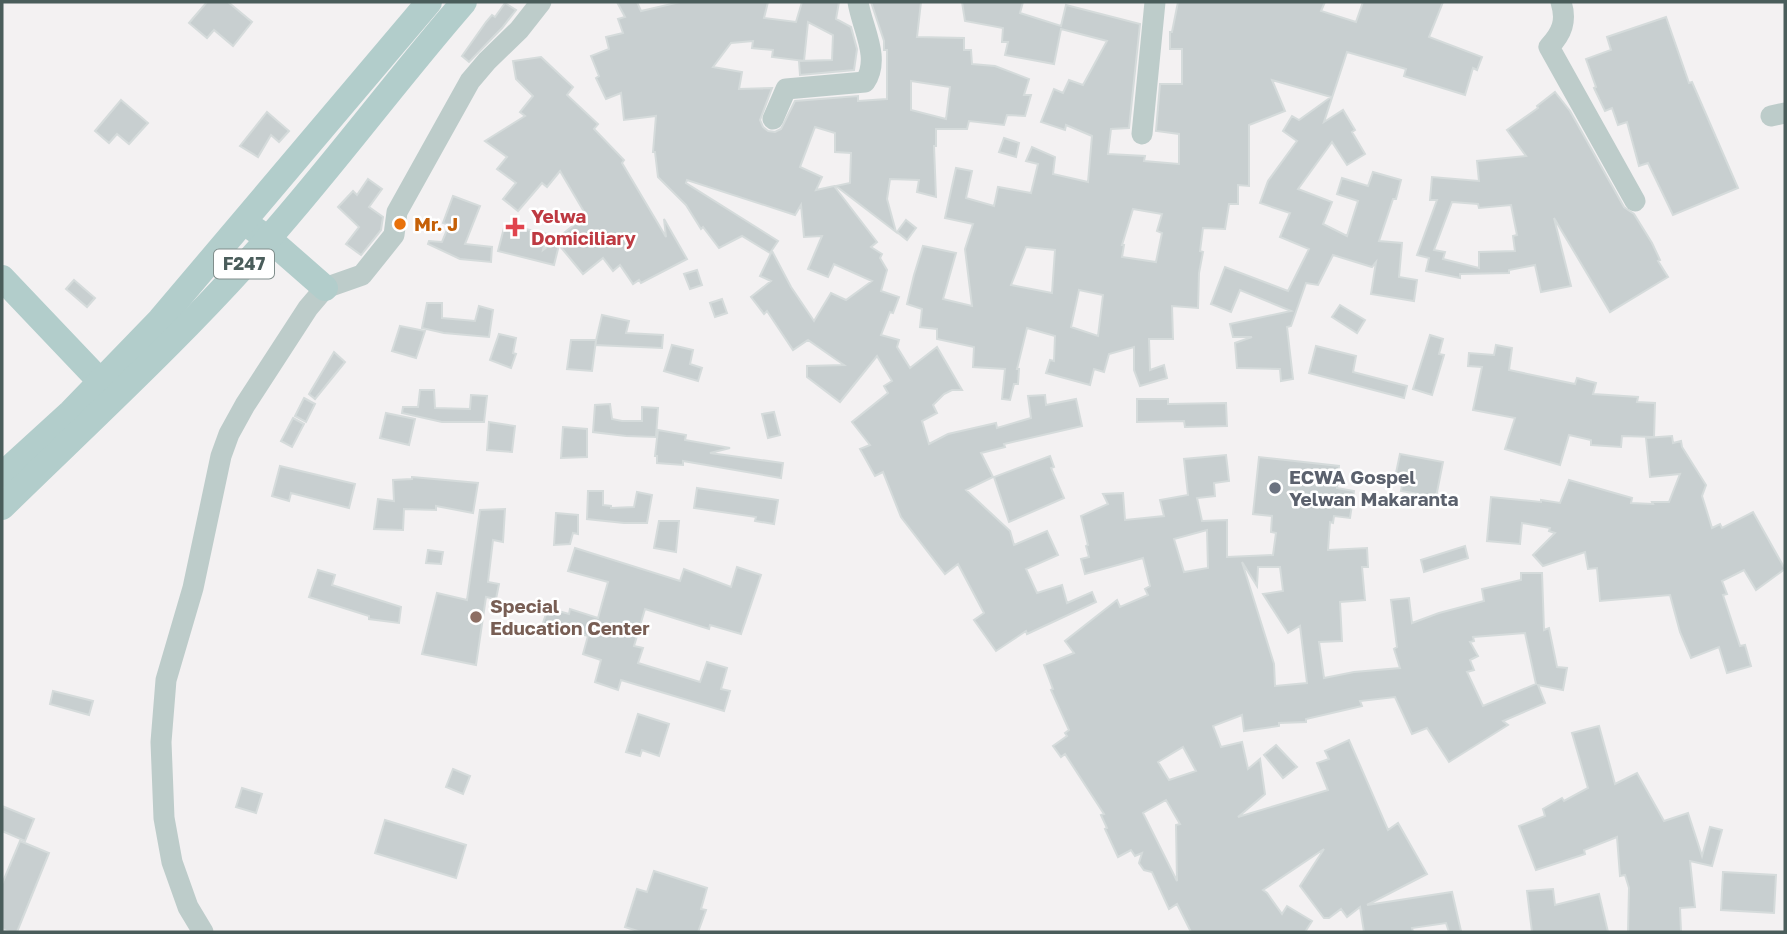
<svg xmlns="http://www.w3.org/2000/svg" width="1787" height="934" font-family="'Golos Text',sans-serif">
	<rect width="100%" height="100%" fill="#f3f1f2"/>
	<!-- building -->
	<g fill="#c8cfd0" stroke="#d5dbdb" stroke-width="2" fill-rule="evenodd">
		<path d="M207,2H228L252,22L233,46L214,30L207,38L189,23Z"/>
		<path d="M617,2H637L641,11L680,2H768L764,18L796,22L802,2H839L836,19L851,27L857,49L854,70L800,75L799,61L832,60L833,35L808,22L804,61L772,57L773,50L752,48L753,41L731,43L713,67L742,72L739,89L772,88L760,120L763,127L768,131L775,132L781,129L795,101L858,96V101L887,99V50H884V41L871,2H921L917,37L964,38V50H971L972,64L995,66L1029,79L1024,95H1031L1025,116L1007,115L1004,125L969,121L967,129H936V146H934L936,197L917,192L919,180L890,179L887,199L896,232L836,186L850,183L851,153L835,152V133L815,127L800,167L822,177L816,190L834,186L877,242L871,247L882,254L880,258L887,270L881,291L899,297L893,313L890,312L881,335L899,340L897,347L910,368L937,347L962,390H952L944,394L933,405L937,413L922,421L929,444L948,434L996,423L997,428L1031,418L1028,396L1045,395L1046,405L1076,399L1082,426L1004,444L1005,447L981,453L993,477L966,490L1010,531L1014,545L1047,531L1058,555L1026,569L1037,593L1062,585L1067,603L1092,592L1096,602L1027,634L1026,631L996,651L974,620L984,613L958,564L945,574L901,517L883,472L875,476L860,449L870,445L852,422L888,393L884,386L892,381L877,356L840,402L807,377V366L844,365L808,340L793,350L767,311L764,314L751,297L771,281L760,276L772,251L791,287L814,321L831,293L846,300L872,281L834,264L828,277L808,269L822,236L804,237L801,205L795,215L687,180L686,183L778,241L770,253L742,236L719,248L703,227L701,229L686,205L658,177L655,152H653L656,116L624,120L621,93L606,99L596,78L599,76L591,56L609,49L606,37L623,33L618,19L625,17ZM911,81L950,87L946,119L911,110Z"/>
		<path d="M962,2H1023L1020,13L1061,26L1066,5L1140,24L1129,128L1111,129L1108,154L1145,156L1144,161L1179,164V134L1156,131L1160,84H1182V49H1170V32H1172L1178,2H1325L1321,11L1356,22L1363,2H1443L1429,37L1482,57L1477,70L1473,68L1465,95L1404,76L1406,69L1347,52L1324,122L1343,110L1355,130L1352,132L1365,154L1347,165L1332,142L1298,189L1332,202L1323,224L1347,236L1358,201L1337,194L1342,178L1368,186L1373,172L1401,180L1396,199H1393L1379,241L1402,243L1399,277L1417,280L1414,301L1371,294L1376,262L1372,267L1333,255L1318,285L1306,283L1291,326L1287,327L1293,379L1281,381L1280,369L1237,368L1235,343L1252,337H1233L1230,324L1291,311L1240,290L1231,312L1211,304L1225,267L1288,291L1309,249L1280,237L1290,213L1260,203L1268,181L1297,141L1283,131L1292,116L1299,120L1331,97L1272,80L1285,111L1249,125V186L1238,185V204H1229L1225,229L1203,228L1200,251L1203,252L1199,273L1198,308L1172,306L1173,339H1149L1150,370L1164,365L1167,378L1140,386L1134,370V347L1109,354L1104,372L1094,369L1090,385L1046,373L1050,360L1054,361L1055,336L1027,328L1017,369H1019L1018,384H1014L1010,400L1002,399L1005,369L973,367L974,347L937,339V329L920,327L922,309L907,304L914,275L923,246L956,253L943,299L972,306L965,249L973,224L945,218L956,168L972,171L966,198L994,206L998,187L1031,193L1038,164L1026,161L1032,147L1055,157L1053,174L1088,182L1092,136L1066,125L1065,130L1041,122L1054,89L1063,93L1069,80L1083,85L1107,41L1061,29L1054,64L1005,55L1008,42H1002L1003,28L965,21ZM1133,209L1162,214L1157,231L1162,233L1156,262L1122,257L1124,245H1122ZM1026,247L1055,250L1052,293L1011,285ZM1079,290L1103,295L1098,336L1071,327Z"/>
		<path d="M505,3L516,10L502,28L469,62L462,56L486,22L492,15L495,17Z"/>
		<path d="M1666,17L1689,83L1692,82L1738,188L1673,215L1648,163L1639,166L1627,122L1618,125L1612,108L1605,111L1594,88L1596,87L1586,59L1611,50L1607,37Z"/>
		<path d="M541,57L573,87L567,95L598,124L594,129L624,160L622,163L666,237L664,219L687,259L641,283L639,280L633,284L620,265L613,271L603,258L583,274L559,245L554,265L498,251L505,224L547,234L543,250L555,241L551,235L559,237L586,215L560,171L547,187L542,183L518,211L503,199L516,183L497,169L507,157L485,141L525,116L520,112L533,96L516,79L513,61Z"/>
		<path d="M1555,92L1570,111L1624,207L1634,214L1652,243L1660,260L1658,261L1668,277L1610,312L1554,218L1571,286L1541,292L1535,265L1509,270V273L1460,274V278L1426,271L1429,258L1417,255L1437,200H1430L1432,177L1479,181L1477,161L1526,156L1507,130L1538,108L1537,106ZM1452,202L1478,204L1479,208L1511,205L1517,235L1513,236L1515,251L1479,252V268L1443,259L1445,252L1434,250Z"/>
		<path d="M121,100L148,123L129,144L117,134L109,143L95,131Z"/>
		<path d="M267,112L289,131L279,142L271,135L258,157L240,146Z"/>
		<path d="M1004,138L1019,143L1016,157L999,152Z"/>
		<path d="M368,179L382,189L369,207L383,217L381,230L361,255L346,244L359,227L338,207L353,191L357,195Z"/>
		<path d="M453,196L480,206L465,244L492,247L491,262L460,259L428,244L429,241L442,242L449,225L443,223Z"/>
		<path d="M906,220L916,228L907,240L897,232Z"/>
		<path d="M697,270L702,285L690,289L684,274Z"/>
		<path d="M74,280L95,298L87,307L66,289Z"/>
		<path d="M722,299L727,313L715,317L710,303Z"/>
		<path d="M427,303H442V318L475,321L479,306L493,310L489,337L444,333L422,328Z"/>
		<path d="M1340,305L1365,320L1357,333L1332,317Z"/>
		<path d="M602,315L629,321L626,333L663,335L662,348L595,345Z"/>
		<path d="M400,326L425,331L416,358L392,351Z"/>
		<path d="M499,334L516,338L513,353L516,354L511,368L490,360Z"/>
		<path d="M1430,335L1443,339L1439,354L1444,355L1432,395L1413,389Z"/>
		<path d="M571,340H596L592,371L567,369Z"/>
		<path d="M672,345L693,350L690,364L702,368L698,381L664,371Z"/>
		<path d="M1496,345L1512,348L1509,370L1575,384L1577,378L1596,383L1593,394L1638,397L1637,402L1655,403L1654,437L1622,436L1621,447L1591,445V440L1569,435L1560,465L1505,449L1515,418L1473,410L1482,367L1468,366L1469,353L1494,355Z"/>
		<path d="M1316,346L1356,356L1353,372L1407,386L1404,398L1309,373Z"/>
		<path d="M334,352L345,362L315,399L309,394Z"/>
		<path d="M420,390H434L435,408L470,409L471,395L487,396L484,422H442L402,413L403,407H418Z"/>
		<path d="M304,398L315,404L306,422L295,416Z"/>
		<path d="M1137,399H1168V404L1226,403L1227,426L1185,427L1184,421L1137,422Z"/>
		<path d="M610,404L612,419L622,421H642V407L658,408L656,437L626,436L593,432L595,405Z"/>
		<path d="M774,412L780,435L768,438L762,414Z"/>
		<path d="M386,413L415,419L409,445L380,438Z"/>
		<path d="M293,418L304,424L292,447L281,441Z"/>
		<path d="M489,422L515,426L512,452L487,450Z"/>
		<path d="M563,427L587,429V457L561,458Z"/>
		<path d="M658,430L686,435L685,440L730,448L710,453L783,463L781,478L683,461V465L657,463V456H655Z"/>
		<path d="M1672,436L1673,443L1681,441L1682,447L1706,485L1702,496L1712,528L1720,524L1722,528L1753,512L1785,569L1756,590L1744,570L1722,581L1727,594L1723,595L1740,646L1745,645L1751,666L1727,673L1719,647L1691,658L1680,632L1670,595L1600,601L1597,568L1588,569L1585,552L1543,566L1533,555L1555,533L1549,531L1550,528L1522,523L1520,544L1487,541L1491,497L1541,502V500L1560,503L1569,480L1632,498L1631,503L1653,504L1652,502H1669L1680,474L1650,477L1646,438Z"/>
		<path d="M1400,454L1443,462L1436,497L1401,491L1404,475L1396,473Z"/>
		<path d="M1226,455L1229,481L1214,483L1215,496L1197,498L1202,521L1227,520V557L1273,555L1276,533L1271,532L1272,516L1253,514L1259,457L1339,466L1337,488L1354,491L1350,518L1334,516L1333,523L1330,522L1328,550L1367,548L1368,567H1362L1365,600L1340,602L1342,641L1319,642L1324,678L1354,672L1400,668L1394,649L1397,647L1391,600L1409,598L1412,623L1439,613L1484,601L1482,589L1521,580V573H1542L1544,630L1549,628L1557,667L1567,668L1563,690L1538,685L1545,703L1503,721L1508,725L1449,762L1427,728L1412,734L1395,697L1360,701L1362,706L1306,719V722L1279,723V726L1244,731L1242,715L1213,726L1221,747L1242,742L1248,769L1260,759L1265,794L1238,817L1328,790L1317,763L1329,759L1325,751L1349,740L1388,830L1398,823L1427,874L1367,905L1452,892L1461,931L1449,932L1446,923L1412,928L1413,932H1364L1360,907L1347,917L1341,909L1329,918H1324L1300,886L1324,849L1263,890L1267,893L1282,914L1287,906L1312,921L1305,932H1191L1177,904L1169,909L1152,872L1144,870L1139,863L1142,853L1135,856L1131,850L1118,857L1105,829L1107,828L1101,815L1104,814L1065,754L1061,757L1053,746L1067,736L1065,733L1069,730L1051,690L1053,689L1044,665L1074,653L1065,641L1117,600L1120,607L1148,595L1145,589L1150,586L1143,558L1085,574L1081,559L1089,557L1086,546L1088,545L1081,516L1108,504L1103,494L1123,493L1125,520L1164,516L1160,500L1188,495L1184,459ZM1207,530L1208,568L1184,572L1174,539ZM1242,562L1257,586L1258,567H1280L1283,591L1263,594L1288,633L1300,626L1307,683L1275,686L1274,664ZM1525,633L1536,684L1483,706L1467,672L1474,670L1470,660L1478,656L1470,642L1474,641L1473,637ZM1183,747L1196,771L1169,780L1158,762ZM1166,800L1180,824L1176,825L1177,881L1143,813Z"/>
		<path d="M1050,456L1054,467L1051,468L1064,498L1009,522L994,477Z"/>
		<path d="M280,466L355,484L349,508L291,493L289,501L272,496Z"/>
		<path d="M412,477L478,483L473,513L436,506V510L404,509L403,530L374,529L378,499L394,501L393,480L412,479Z"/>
		<path d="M697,488L778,500L774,524L755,521L756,517L694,508Z"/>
		<path d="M588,491H603V505L611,506V508L634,507L637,492L652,495L647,523H624L587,519Z"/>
		<path d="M505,509L503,542L493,540L488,582L499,584L496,599L486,597L476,665L422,654L437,593L467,600L480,510Z"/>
		<path d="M556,513L578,515V534L573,533L570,544L554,545Z"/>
		<path d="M659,521H679L676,552L654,548Z"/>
		<path d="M1465,546L1468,558L1424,572L1421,560Z"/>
		<path d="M575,548L680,581L684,569L731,587L737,567L761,575L741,634L710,625L709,629L645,609L634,646L643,648L638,663L700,682L707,662L727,668L721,689L730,691L724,711L621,680L618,690L595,682L601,660L583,654L588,636L561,628L560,632L542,626L548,608L569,614L570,609L598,618L608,582L568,571Z"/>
		<path d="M428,550L443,552L441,564L426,563Z"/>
		<path d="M318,570L335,575L332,585L401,607L399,623L369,619V616L309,597Z"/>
		<path d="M53,691L93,701L89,715L50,704Z"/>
		<path d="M638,714L669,724L659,756L642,750L640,756L626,752Z"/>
		<path d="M1599,726L1615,784L1637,773L1664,821L1688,813L1702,856L1710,827L1722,830L1712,866L1690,861L1695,907L1680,908L1681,932H1628L1629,888L1625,875L1620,876L1617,837L1584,850L1585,854L1536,870L1519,826L1545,816L1543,809L1562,798L1564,801L1588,788L1572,733Z"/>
		<path d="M1276,745L1297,767L1283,778L1264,755Z"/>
		<path d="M453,769L470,776L463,794L446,787Z"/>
		<path d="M242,788L262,794L256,813L236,807Z"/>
		<path d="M2,806L34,819L25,841L2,831Z"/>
		<path d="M385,820L466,845L456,878L375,853Z"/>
		<path d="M20,841L49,853L17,932H9L2,929V884Z"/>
		<path d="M654,871L707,888L701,909L706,910L698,932H641L625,927L637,889L647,892Z"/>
		<path d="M1723,872L1776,875L1774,913L1721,910Z"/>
		<path d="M1553,889L1555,905L1599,894L1608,932H1532L1527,891Z"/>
	</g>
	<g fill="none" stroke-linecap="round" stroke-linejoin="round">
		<!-- minor -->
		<g stroke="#bdccca" stroke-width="21">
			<path d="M1561,2C1567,21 1562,33 1549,47L1635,201"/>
			<path d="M1771,116L1785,113"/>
			<path d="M773,119L786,89L865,82C881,58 862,28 858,2"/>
			<path d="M1142,134L1155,2"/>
			<path d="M203,932L188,907L172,862L164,818L161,742L166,680L193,588L221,456L229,434L245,405L308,308L325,288L362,275L394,235L397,212L470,81L487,61L519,30L541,2"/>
		</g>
		<!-- major -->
		<g stroke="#b2cdcb" stroke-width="26">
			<path d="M254,229L269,239L325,288"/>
			<path d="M2,278L100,381"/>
			<path d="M2,475L71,412L160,320L429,2"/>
			<path d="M2,507C92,419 185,334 268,239C336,162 397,79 464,2"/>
		</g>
	</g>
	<!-- markers -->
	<circle fill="#e8710a" stroke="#fff" stroke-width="2.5" cx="400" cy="224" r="7"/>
	<path fill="#e0444e" stroke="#fff" stroke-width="2.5" d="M511.5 216.5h7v7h7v7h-7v7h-7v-7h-7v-7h7z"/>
	<circle fill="#6b7280" stroke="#fff" stroke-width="2.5" cx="1275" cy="488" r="7"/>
	<circle fill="#8d6e63" stroke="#fff" stroke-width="2.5" cx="476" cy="617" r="7"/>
	<g text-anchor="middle" stroke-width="5" stroke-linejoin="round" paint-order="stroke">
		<!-- shield labels -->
		<rect fill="#fff" stroke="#808e8c" stroke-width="2" x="214" y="249.5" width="60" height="29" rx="5"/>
		<g font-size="18" font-weight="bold" fill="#4a5d5b">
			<text x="244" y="270">F247</text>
		</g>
		<!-- health labels -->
		<g font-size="19" font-weight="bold" fill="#be3a42" stroke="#fff" text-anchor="start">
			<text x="531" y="223">Yelwa<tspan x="531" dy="22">Domiciliary</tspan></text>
		</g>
		<!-- food labels -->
		<g font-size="19" font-weight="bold" fill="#c56008" stroke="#fff" text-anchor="start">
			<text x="414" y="231">Mr. J</text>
		</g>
		<!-- worship labels -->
		<g font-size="19" font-weight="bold" fill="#5b616d" stroke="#fff" text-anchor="start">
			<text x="1289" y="484">ECWA Gospel<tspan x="1289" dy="22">Yelwan Makaranta</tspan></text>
		</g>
		<!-- education labels -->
		<g font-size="19" font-weight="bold" fill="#785e54" stroke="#fff" text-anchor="start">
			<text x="490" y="613">Special<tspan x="490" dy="22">Education Center</tspan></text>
		</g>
	</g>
	<!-- border -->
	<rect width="1787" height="934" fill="none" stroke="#4a5d5b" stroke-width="7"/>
</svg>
